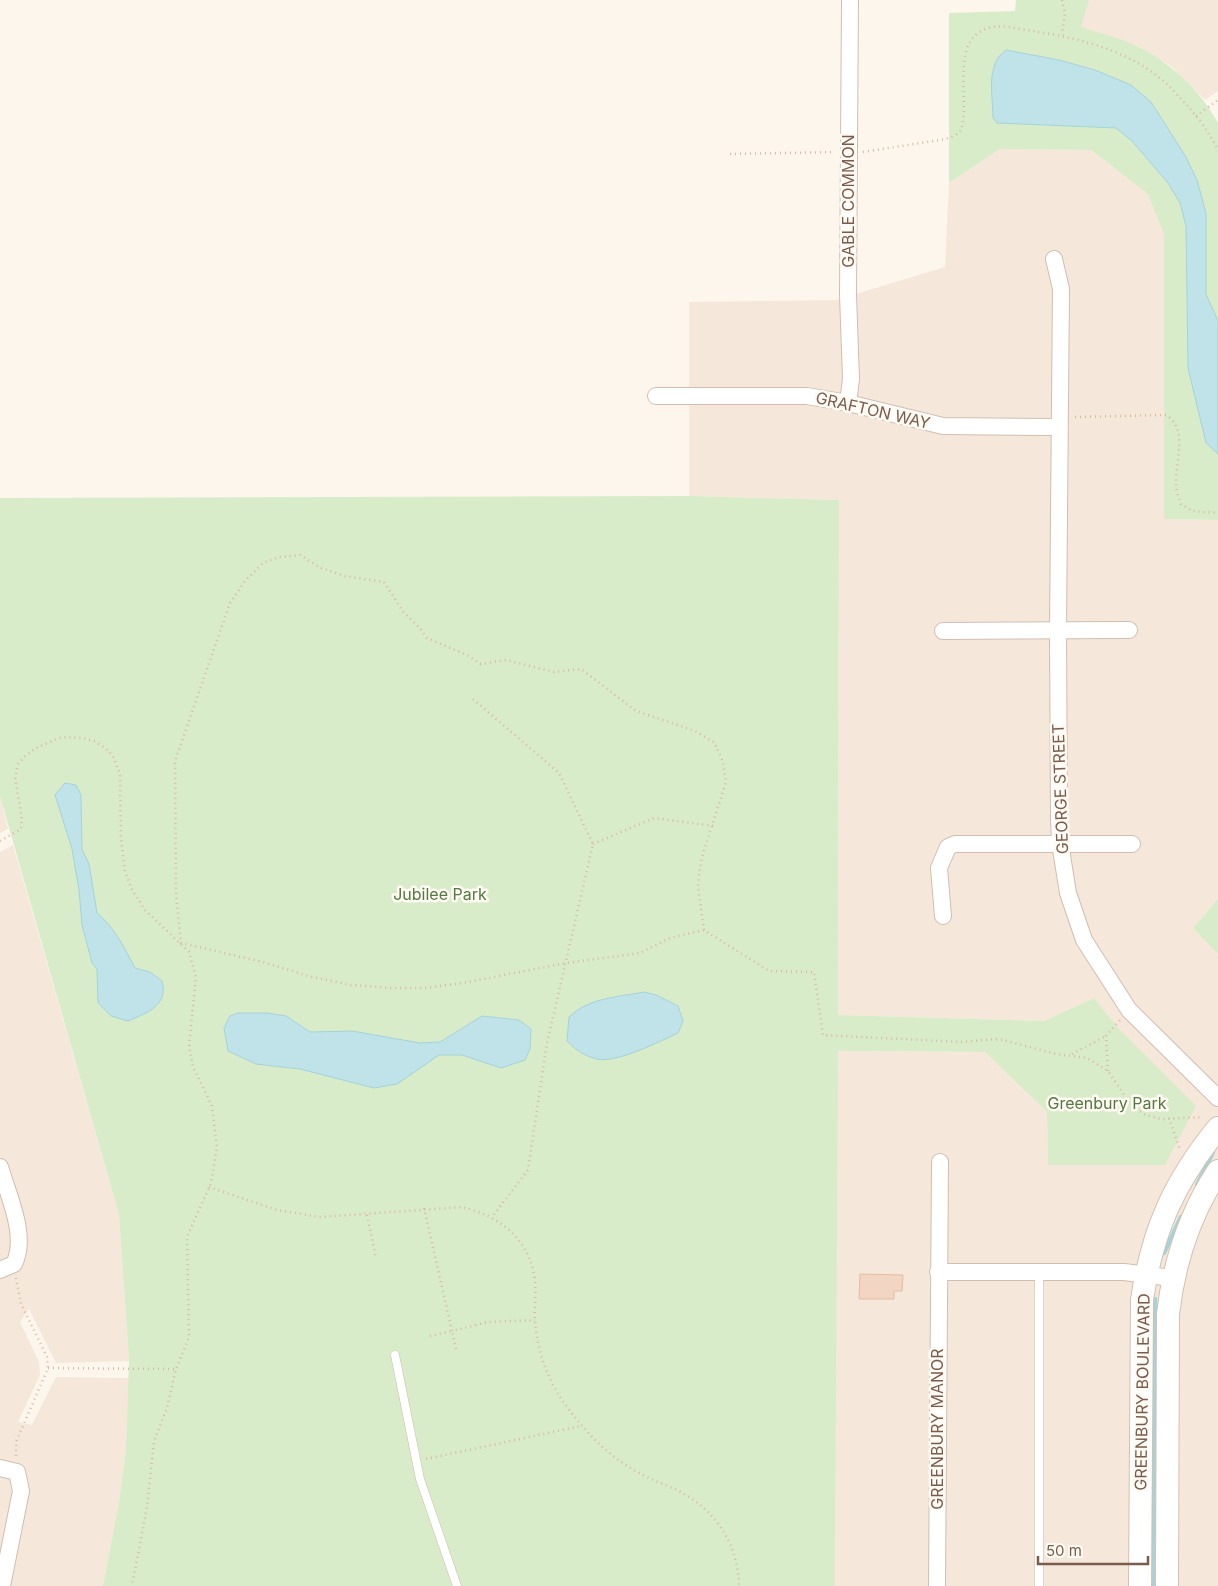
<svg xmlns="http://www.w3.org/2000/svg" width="1218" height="1586" font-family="Inter,sans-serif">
	<rect width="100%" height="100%" fill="#fdf6ec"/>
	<!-- residential -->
	<g fill="#f5e8da">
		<path d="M1089,0H1218V91L1205,100L1172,67L1138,46L1080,27Z"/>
		<path d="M1000,149L1091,150L1148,194L1164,233V519L1218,520V899L1193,928L1218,954V1586H835L837,1051L985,1052L1047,1112L1048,1165L1121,1031L1094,998L1044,1021L838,1015L839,500L689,496V302L836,300L945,267L949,183Z"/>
		<path d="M0,796L8,829L0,833Z"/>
		<path d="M13,845L119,1215L129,1361L56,1363L29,1309L20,1322L39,1362L40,1375L18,1422L32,1425L56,1377L129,1378L126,1448L119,1502L103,1586H0V852Z"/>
	</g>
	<!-- green -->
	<g fill="#d8ecc9">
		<path d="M1016,0H1089L1081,27C1099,33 1121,38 1139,47C1172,64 1200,90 1218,123V520L1164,519V234L1148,194L1091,150L1000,149L949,183V13L1015,11Z"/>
		<path d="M689,496L839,500L838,1015L1044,1021L1094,998L1121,1031L1196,1106L1165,1165H1048L1047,1112L985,1052L838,1051L835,1586H103L119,1502L126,1448L129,1361L119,1215L0,796V498Z"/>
		<path d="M1218,899V954L1193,928Z"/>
	</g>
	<!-- water -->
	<g fill="#bfe3e8" stroke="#a5d3da">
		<path d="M1006,50L1059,60L1095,70L1131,85L1151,102L1186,157L1197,180L1206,213V294L1218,321V454L1206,443L1188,368L1186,226L1180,203L1168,183L1132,141L1116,128L997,123L993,118C993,95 985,65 1006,50Z"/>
		<path d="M65,783L76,785L81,795L82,849L89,864L97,913C115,928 124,947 135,968L150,972L162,981C169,1005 147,1013 128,1021L111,1016L98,1003L97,969L92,963L82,925L79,890L72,849L55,795Z"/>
		<path d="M644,992L656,995L678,1006L683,1021L678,1033C661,1041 615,1064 597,1059C584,1056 576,1050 567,1041L569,1017C588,998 618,997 644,992Z"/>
		<path d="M238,1013H267L286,1016L310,1032L352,1031L420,1043L440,1042L482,1016L519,1020L531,1029L530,1049L525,1060L501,1068L462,1055H439L397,1084L374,1088L300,1069L256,1064L228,1051L224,1028L230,1016Z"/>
	</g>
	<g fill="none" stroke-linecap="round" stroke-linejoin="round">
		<!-- stream -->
		<g stroke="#a5d3da" stroke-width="4.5">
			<path d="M1197,1185L1213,1152"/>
			<path d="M1164,1253L1181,1217"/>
			<path d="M1153,1586L1155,1299"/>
		</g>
	</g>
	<!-- building -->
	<path fill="#f3d5c3" stroke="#e6bba3" d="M860,1274L903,1275L902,1291H894V1299H859Z"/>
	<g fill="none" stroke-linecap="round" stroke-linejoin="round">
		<!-- lane casing -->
		<g stroke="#d1beb0" stroke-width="9">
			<g id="lane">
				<path d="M1039,1272V1586"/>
				<path d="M395,1355L420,1479L457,1586"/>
			</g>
		</g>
		<!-- street casing -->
		<g stroke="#d1beb0" stroke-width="18">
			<g id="street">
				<path d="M1054,259L1061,289L1058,630L1059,819L1060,843L1068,893L1084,940L1129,1010L1218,1098"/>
				<path d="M656,396H807L848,403L943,426L1059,427"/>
				<path d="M848,403L851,379L848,295L850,0"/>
				<path d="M943,631L1129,630"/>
				<path d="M943,916L939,868L948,847L955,844H1132"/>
				<path d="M0,1167C8,1195 28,1236 14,1264L0,1270"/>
				<path d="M938,1272H1124L1172,1278"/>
				<path d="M0,1468L17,1472L21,1491L2,1586"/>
				<path d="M937,1586L940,1162"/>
			</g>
		</g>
		<!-- secondary casing -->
		<g stroke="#d6c0b0" stroke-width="24">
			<g id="secondary">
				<path d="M1140,1586L1142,1300C1152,1231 1174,1182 1218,1128"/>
				<path d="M1167,1586L1168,1314C1174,1262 1189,1215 1218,1171"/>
			</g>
		</g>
		<!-- path -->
		<g stroke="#d9b8a5" stroke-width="2.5" stroke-dasharray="1 4" stroke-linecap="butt">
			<path d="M1062,0L1065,13L1062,35"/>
			<path d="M1196,116L1218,100"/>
			<path d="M863,152L946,139C951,137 959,135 961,129C970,108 953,52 977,34C993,21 1013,28 1032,31C1077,38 1126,49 1162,80C1171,87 1178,96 1186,104C1198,118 1211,134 1218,151"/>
			<path d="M730,154L835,152"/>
			<path d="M1075,417L1166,415C1189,429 1175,462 1176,485C1176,491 1179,498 1181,504L1192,511L1218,513"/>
			<path d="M473,699L559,773L593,844L547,1043L528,1170L492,1217"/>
			<path d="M0,841L21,829L22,820L15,777L18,764L24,757L36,748L62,737L83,738L94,741L105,748L113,756L120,774L121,839L125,871L131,888L145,910L189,952L196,977L189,1046L193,1067L212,1106L217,1147L211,1183L187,1237L189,1337L176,1369L167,1408L154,1441L147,1507L132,1586"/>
			<path d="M593,844L654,818L714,826"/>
			<path d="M704,930L698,887L699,874L702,857L726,782L723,762L714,742L695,731L636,711L581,669L554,672L506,660L481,664L469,656L427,638L419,627L404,613L384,582L345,576L321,568L300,555L279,557L263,563L245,581L230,603L175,761L176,894L181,943L263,962L312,977L351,985L391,988H424L463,983L566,963L640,953L670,938L704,930L769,971L814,972L823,1035L960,1042L999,1039L1056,1054L1087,1058L1108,1071L1131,1105L1145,1115L1162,1119L1202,1117"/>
			<path d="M1072,1054L1106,1036"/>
			<path d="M1108,1071L1106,1036L1120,1020"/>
			<path d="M1169,1118L1180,1150"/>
			<path d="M209,1187L277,1210L320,1217L462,1207C497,1215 527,1237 534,1274C537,1289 534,1305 535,1320C537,1350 547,1380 565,1404C583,1429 602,1450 629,1467C644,1477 661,1483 677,1490C715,1509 738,1543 739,1586"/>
			<path d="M424,1208L452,1331L488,1322L535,1320"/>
			<path d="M367,1215L376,1258"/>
			<path d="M16,1278L21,1304L47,1357L48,1368L16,1442V1456"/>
			<path d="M430,1336L452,1331L456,1349"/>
			<path d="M48,1368L176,1369"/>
			<path d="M426,1459L581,1426"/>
		</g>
		<!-- lane -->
		<use href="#lane" stroke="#fff" stroke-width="8"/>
		<!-- street -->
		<use href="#street" stroke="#fff" stroke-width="16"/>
		<!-- secondary -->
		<use href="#secondary" stroke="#fff" stroke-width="22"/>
	</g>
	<g text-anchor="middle" stroke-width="5" stroke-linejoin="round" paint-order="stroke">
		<!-- street labels -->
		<g font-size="16" fill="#7a5c4d" stroke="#fffaf3">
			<text transform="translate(848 201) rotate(-90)" y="6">GABLE COMMON</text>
			<text transform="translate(873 410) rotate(13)" y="6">GRAFTON WAY</text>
			<text transform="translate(1060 789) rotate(-92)" y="6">GEORGE STREET</text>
			<text transform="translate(1142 1392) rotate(-89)" y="6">GREENBURY BOULEVARD</text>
			<text transform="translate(937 1429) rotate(-90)" y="6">GREENBURY MANOR</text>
		</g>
		<!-- park labels -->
		<g font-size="16" fill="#537a41" stroke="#fffaf3">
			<text x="440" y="900">Jubilee Park</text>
			<text x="1107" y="1109">Greenbury Park</text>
		</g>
	</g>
	<!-- scale -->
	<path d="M1038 1556v8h110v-8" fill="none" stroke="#7a5c4d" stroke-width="2.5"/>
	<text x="1046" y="1556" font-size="15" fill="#7a5c4d" stroke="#fffaf3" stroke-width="4" paint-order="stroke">50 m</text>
</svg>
